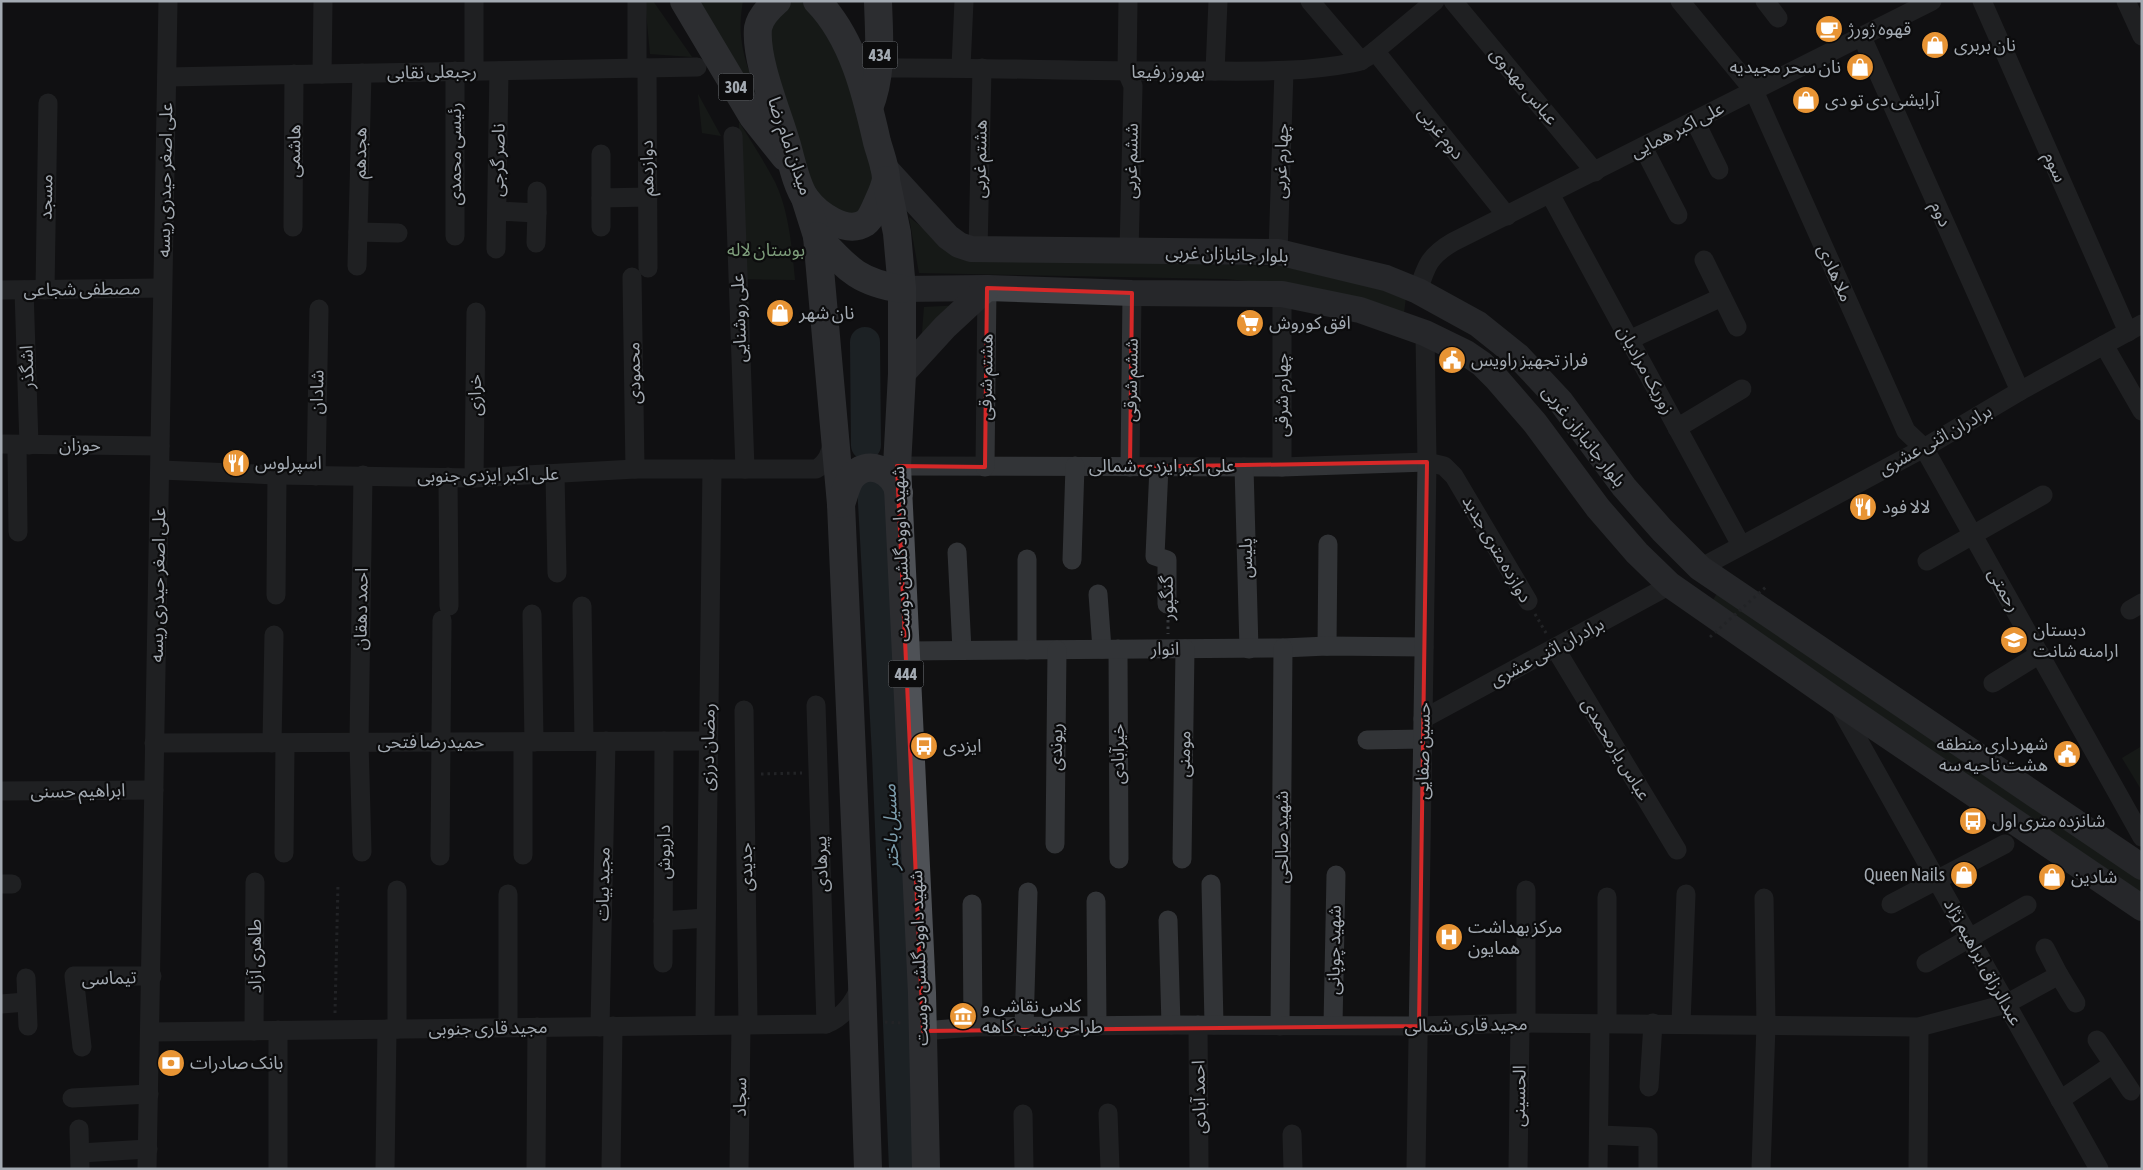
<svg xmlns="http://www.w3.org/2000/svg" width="2143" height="1170" font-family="'Asap Condensed','Noto Sans Arabic',sans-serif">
	<rect width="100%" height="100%" fill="#111112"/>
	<!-- green -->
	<g fill="#1e251e">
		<path d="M645,1H653L692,57L650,54Z"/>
		<path d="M698,1H743C735,43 748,70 764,108Z"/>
		<path d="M795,1L808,4L821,20L853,90L874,165L873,184L865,212L840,217L809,183L766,35L789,3Z"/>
		<path d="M698,94L721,136L702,133Z"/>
		<path d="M739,122C751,141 764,161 775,182C789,211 792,249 795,280L742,279Z"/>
		<path d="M909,217L942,243L1108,261L1280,266L1373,285L1406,297L1404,313L1282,284L1225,279L919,273Z"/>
		<path d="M965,305L921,346L924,307Z"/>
		<path d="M1716,595H1722L2142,879V893L1717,605L1713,600Z"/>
		<path d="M2142,746V791L2122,758Z"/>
	</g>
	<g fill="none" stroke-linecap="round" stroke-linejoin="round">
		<!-- river -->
		<g stroke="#2b353a" stroke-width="30">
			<path d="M865,342L866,445"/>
			<path d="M872,485L887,754L904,1169"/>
		</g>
		<!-- path -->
		<g stroke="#383b3e" stroke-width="3" stroke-dasharray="2.5 4" stroke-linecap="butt">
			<path d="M1535,614L1546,633"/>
			<path d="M1168,620V634"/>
			<path d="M761,774L802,773"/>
			<path d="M335,1013L338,884"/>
			<path d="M885,1022L901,1023"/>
		</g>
		<!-- minor -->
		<g stroke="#323437" stroke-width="19">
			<path d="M474,1V71"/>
			<path d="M637,1V68"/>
			<path d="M1128,1L1127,72L1133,86L1129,252"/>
			<path d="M1310,1L1361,61"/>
			<path d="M1453,1L1595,172"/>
			<path d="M1680,1L1754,91L1906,431L1924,448L2142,837"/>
			<path d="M1765,1L1778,18"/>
			<path d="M1982,1L2128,332"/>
			<path d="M2126,1L2142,36"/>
			<path d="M1862,37L2020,391"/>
			<path d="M1375,51L1507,216"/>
			<path d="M961,67L964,1"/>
			<path d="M647,68L648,268"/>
			<path d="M880,68C986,67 1091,72 1197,71C1249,71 1301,73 1352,63C1361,62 1368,57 1375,51L1435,1"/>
			<path d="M1215,71L1218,1"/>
			<path d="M322,74L323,1"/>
			<path d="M167,77L697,67"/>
			<path d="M1695,121L1719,170"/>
			<path d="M733,136L745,469"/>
			<path d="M1643,147L1678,215"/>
			<path d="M601,154V198L648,197"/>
			<path d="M1550,194L1741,545"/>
			<path d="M497,211L537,213V191"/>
			<path d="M293,227L294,74"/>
			<path d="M601,227V198"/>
			<path d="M358,232L398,233"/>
			<path d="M455,236V71"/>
			<path d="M536,243L537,213"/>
			<path d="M496,249L499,71"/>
			<path d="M978,250L982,68"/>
			<path d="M1278,252L1284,71"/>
			<path d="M1704,260L1737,327"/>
			<path d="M357,266L362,73"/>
			<path d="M632,277L635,469"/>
			<path d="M1,290L162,288"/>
			<path d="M24,290L29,445"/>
			<path d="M45,290L48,103"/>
			<path d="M1418,291C1426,266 1429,256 1453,242L1932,1"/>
			<path d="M1629,340L1722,297"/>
			<path d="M2104,345L2142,411"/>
			<path d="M1677,428L1742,389"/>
			<path d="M1,444L160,446"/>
			<path d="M17,445L18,532"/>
			<path d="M897,466L1282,467L1427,462L1444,466L1454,476L1528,601"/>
			<path d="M985,467L987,288"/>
			<path d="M1130,467L1132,293"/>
			<path d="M1159,467L1155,556L1167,560V604"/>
			<path d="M1244,467L1249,649"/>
			<path d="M1282,467V294"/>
			<path d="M161,470L277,475L474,478L635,469H816C826,464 832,452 832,441"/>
			<path d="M555,474L557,573"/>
			<path d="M316,476L319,309"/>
			<path d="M448,477L449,606"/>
			<path d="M474,478L476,312"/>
			<path d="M957,552L962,650"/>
			<path d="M1027,559V650"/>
			<path d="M1072,560L1075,466"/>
			<path d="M1927,561L2043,495"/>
			<path d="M1700,568L1924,448L2020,391L2142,324"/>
			<path d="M1098,594L1102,649"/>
			<path d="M276,595L277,475"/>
			<path d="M582,606L584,741"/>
			<path d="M2130,610L2142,603"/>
			<path d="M532,614L534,742"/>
			<path d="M1327,646L1328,544"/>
			<path d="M1555,648L1677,850"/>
			<path d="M1118,649L1119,859"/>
			<path d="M905,651L1283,648L1327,646L1424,647"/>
			<path d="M1993,683L2040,654"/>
			<path d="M816,705L826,1024"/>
			<path d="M1839,706L2099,1169"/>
			<path d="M744,710L748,1025"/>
			<path d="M1423,719L1670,585"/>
			<path d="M1367,740L1423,739"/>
			<path d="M523,742V855"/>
			<path d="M154,743L708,741"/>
			<path d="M272,743L274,635"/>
			<path d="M1,791L154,790"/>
			<path d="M1055,844L1057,650"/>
			<path d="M362,852L359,742L363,475"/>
			<path d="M284,853L285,743"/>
			<path d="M440,856L442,620"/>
			<path d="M1182,859L1185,649"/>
			<path d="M1,884H12"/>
			<path d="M1211,884L1214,1025"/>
			<path d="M1096,901L1097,1026"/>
			<path d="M972,904L973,1027"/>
			<path d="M1891,904L2005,844"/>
			<path d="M1168,920L1171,1025"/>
			<path d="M663,921L706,918"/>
			<path d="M663,963L664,741"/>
			<path d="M1926,963L2027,905"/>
			<path d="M2059,975L2076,1003"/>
			<path d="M26,978L28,1026"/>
			<path d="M1,1004L26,1002"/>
			<path d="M1607,1023V897"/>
			<path d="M1681,1023L1686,894"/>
			<path d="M1526,1024V890"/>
			<path d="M705,1025L712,469"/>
			<path d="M1198,1025L1199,1169"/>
			<path d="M1333,1025L1336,875"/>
			<path d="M1280,1026L1283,648"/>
			<path d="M508,1027V894"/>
			<path d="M600,1027L606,741"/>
			<path d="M1024,1028L1028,892"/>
			<path d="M397,1029V890"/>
			<path d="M254,1031L255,882"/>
			<path d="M923,1031L973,1027L1171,1025L1419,1026L1520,1023L1919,1027L2006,1004L2059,975L2045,948"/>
			<path d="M151,1032L826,1024C844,1017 853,1003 861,986"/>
			<path d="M2097,1040L2113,1064"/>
			<path d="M82,1047L74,976H152"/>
			<path d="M1649,1087L1653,1023"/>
			<path d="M72,1098L149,1094"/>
			<path d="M2060,1100L2113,1064L2131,1091"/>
			<path d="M1108,1113L1110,1169"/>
			<path d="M1023,1114L1024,1169"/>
			<path d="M79,1129L80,1169"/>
			<path d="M1292,1134L1293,1169"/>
			<path d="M1600,1135L1648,1137V1169"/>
			<path d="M80,1153L148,1149"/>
			<path d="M147,1169L168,1"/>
			<path d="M278,1169V1030"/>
			<path d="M385,1169L387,1029"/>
			<path d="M536,1169L537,1027"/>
			<path d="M611,1169L613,1026"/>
			<path d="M739,1169L741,1025"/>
			<path d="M1416,1169L1427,462L1425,333"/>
			<path d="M1518,1169L1520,1023"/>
			<path d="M1598,1169L1600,1024"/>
			<path d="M1761,1169L1766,1025L1764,898"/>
			<path d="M1918,1169L1919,1027"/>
		</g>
		<!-- secondary -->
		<g stroke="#404347" stroke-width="26">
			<path d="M883,166L948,237L959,245L971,249L1278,252L1386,278L1418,291L1478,324L1518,356L1561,402L1624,487L1662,530L1700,568L2142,867"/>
			<path d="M902,289L987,288L1132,293L1282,294L1360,310L1425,333L1466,353L1482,364L1496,378L1535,423L1598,508L1637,553L1670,585L1838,702L2142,908"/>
			<path d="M902,374L945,327L987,288"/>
		</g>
		<!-- primary -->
		<g stroke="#4e5156" stroke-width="28">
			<path d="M684,1L753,117L785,157"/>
			<path d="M777,1C769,8 760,17 758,28C755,60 777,111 786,142C791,158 796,186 806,199C817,214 846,235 865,223C871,219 874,210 877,204C880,197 885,187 886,179C886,168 880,153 877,142C866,93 853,38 817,1"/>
			<path d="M869,108C883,73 879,38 878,1"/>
			<path d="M886,180L897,233L902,289V374L897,466L922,993L926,1169"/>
			<path d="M805,198L817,236L841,504L862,983L868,1169"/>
			<path d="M817,236C847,268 857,282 902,289"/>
			<path d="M841,504C844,496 846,485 851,478C867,457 895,471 899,493"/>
		</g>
		<!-- path-bridge -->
		<path stroke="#383b3e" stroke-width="3" stroke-dasharray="2.5 4" stroke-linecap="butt" d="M1710,637L1767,586"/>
	</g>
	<!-- marked area -->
	<path d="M0 0H2143V1170H0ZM987,288L1132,293L1130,467L1427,462L1419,1026L923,1031L897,466L985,467Z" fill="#111112" fill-opacity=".55" fill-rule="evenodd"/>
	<path fill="none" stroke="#d62828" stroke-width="4" stroke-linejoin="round" d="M987,288L1132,293L1130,467L1427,462L1419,1026L923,1031L897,466L985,467Z"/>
	<!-- icons -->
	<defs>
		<g id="cafe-disc" transform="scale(1.4375)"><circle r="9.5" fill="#e89434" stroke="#0c0c0d"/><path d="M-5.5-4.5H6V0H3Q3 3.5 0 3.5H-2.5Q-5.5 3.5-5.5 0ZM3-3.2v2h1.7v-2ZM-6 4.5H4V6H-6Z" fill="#fff"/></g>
		<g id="shop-disc" transform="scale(1.4375)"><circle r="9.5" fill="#e89434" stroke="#0c0c0d"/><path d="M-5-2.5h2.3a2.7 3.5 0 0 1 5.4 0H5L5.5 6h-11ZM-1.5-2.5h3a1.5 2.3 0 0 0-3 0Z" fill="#fff"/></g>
		<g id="supermarket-disc" transform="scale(1.4375)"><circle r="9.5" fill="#e89434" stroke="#0c0c0d"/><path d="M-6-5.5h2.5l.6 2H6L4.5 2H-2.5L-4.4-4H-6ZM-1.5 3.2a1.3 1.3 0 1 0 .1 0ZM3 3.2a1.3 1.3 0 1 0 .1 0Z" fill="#fff"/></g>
		<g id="civic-disc" transform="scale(1.4375)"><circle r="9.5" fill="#e89434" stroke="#0c0c0d"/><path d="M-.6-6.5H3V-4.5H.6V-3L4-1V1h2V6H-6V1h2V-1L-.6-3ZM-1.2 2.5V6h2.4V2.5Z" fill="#fff"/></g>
		<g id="restaurant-disc" transform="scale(1.4375)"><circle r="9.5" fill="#e89434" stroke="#0c0c0d"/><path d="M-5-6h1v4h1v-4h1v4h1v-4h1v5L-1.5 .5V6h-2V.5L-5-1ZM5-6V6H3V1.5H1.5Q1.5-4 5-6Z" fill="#fff"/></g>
		<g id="school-disc" transform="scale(1.4375)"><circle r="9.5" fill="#e89434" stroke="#0c0c0d"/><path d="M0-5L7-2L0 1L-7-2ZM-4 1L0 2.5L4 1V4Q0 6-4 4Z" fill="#fff"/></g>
		<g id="bus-disc" transform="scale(1.4375)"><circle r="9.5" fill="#e89434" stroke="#0c0c0d"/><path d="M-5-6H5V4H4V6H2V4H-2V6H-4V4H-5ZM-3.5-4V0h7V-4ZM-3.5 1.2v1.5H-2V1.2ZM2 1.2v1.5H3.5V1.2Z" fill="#fff"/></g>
		<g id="hospital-disc" transform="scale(1.4375)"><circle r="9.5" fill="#e89434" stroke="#0c0c0d"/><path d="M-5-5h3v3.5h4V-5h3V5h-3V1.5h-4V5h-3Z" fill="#fff"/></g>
		<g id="museum-disc" transform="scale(1.4375)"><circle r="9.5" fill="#e89434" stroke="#0c0c0d"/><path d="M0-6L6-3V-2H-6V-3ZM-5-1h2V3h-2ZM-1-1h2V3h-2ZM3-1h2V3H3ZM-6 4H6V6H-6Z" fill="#fff"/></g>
		<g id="bank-disc" transform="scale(1.4375)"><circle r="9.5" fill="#e89434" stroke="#0c0c0d"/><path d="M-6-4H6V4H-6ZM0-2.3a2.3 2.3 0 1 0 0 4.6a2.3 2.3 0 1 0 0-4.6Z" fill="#fff"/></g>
	</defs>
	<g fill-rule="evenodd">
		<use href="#cafe-disc" x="1829" y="29"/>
		<use href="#shop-disc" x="1935" y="45"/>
		<use href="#shop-disc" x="1860" y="67"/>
		<use href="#shop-disc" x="1806" y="100"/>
		<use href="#shop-disc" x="780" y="313"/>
		<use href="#supermarket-disc" x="1250" y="323"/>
		<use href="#civic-disc" x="1452" y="360"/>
		<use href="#restaurant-disc" x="236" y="463"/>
		<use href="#restaurant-disc" x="1863" y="507"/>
		<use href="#school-disc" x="2014" y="640"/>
		<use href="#bus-disc" x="924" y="746"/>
		<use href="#civic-disc" x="2067" y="754"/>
		<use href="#bus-disc" x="1973" y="821"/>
		<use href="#shop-disc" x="1964" y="875"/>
		<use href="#shop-disc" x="2052" y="877"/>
		<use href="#hospital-disc" x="1449" y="937"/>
		<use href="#museum-disc" x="963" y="1016"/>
		<use href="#bank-disc" x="171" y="1063"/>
	</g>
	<g text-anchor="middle" stroke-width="4.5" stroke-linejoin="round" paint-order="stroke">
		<!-- shield labels -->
		<g fill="#0c0c0d" stroke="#767b80" stroke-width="1">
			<rect x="862.5" y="41.5" width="35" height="27" rx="4"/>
			<rect x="718.5" y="73.5" width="35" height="27" rx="4"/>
			<rect x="888.5" y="660.5" width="35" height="27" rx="4"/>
		</g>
		<g font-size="16" font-weight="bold" fill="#a3aab2">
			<text x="880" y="61">434</text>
			<text x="736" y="93">304</text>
			<text x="906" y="680">444</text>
		</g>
		<!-- poi labels -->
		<g font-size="18" fill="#a3aab2" stroke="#0c0c0d" text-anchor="start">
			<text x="1848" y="35">قهوه ژورژ</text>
			<text x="1954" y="51">نان بربرى</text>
			<text x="1841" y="73" text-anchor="end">نان سحر مجیدیه</text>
			<text x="1825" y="106">آرایشی دی تو دی</text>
			<text x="799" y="319">نان شهر</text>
			<text x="1269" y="329">افق کوروش</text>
			<text x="1471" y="366">فراز تجهیز راویس</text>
			<text x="255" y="469">اسپرلوس</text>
			<text x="1882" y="513">لالا فود</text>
			<text x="2033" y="636">دبستان<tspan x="2033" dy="21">ارامنه شانت</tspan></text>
			<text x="2048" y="750" text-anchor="end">شهرداری منطقه<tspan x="2048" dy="21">هشت ناحیه سه</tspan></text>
			<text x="943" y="752">ایزدی</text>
			<text x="1992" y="827">شانزده متری اول</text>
			<text x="1945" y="881" text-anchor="end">Queen Nails</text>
			<text x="2071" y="883">شادین</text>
			<text x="1468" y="933">مرکز بهداشت<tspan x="1468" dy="21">همایون</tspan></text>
			<text x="982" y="1012">کلاس نقاشی و<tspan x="982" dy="21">طراحی زینب کاهه</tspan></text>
			<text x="190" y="1069">بانک صادرات</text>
		</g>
		<!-- street labels -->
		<g font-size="18" fill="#a3aab2" stroke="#0c0c0d">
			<text transform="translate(432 72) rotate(-1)" y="6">رجبعلی نقابی</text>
			<text x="1168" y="78">بهروز رفیعا</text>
			<text transform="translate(1524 86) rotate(50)" y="6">عباس مهدوی</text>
			<text transform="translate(1677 130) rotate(-27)" y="6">علی اکبر همایی</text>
			<text transform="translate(1441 133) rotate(51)" y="6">دوم غربی</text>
			<text transform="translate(790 146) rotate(71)" y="6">میدان امام رضا</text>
			<text transform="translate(294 151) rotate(-89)" y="6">هاشمی</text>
			<text transform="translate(360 153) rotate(-89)" y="6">هجدهم</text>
			<text transform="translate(455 154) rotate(-90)" y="6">رئیسی محمدی</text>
			<text transform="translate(980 159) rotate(-89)" y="6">هشتم غربی</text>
			<text transform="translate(498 160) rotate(-89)" y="6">ناصر گرجی</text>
			<text transform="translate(1131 161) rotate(-89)" y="6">ششم غربی</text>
			<text transform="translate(1281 161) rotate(-88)" y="6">چهارم غربی</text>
			<text transform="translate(2055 167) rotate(66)" y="6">سوم</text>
			<text transform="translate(647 168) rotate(-91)" y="6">دوازدهم</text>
			<text transform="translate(165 180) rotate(-89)" y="6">علی اصغر حیدری ریسه</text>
			<text transform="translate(46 197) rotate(-89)" y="6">مسجد</text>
			<text transform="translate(1941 214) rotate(66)" y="6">دوم</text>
			<text transform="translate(1227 254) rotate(2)" y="6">بلوار جانبازان غربی</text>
			<text transform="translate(1835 273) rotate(66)" y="6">ملا هادی</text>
			<text transform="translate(82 289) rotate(-1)" y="6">مصطفی شجاعی</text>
			<text transform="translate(739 318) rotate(-92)" y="6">علی روشنایی</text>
			<text transform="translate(27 367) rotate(-92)" y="6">اشگذر</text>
			<text transform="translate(1646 370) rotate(61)" y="6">زوریک مرادیان</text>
			<text transform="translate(634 373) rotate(-91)" y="6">محمودی</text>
			<text transform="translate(986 377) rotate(-89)" y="6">هشتم شرقی</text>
			<text transform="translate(1131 380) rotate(-89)" y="6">ششم شرقی</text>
			<text transform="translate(317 392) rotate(-89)" y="6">شادان</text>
			<text transform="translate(475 395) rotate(-90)" y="6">خرازی</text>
			<text transform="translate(1282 395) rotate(-90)" y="6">چهارم شرقی</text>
			<text transform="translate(1584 436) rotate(52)" y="6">بلوار جانبازان غربی</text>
			<text transform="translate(1935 440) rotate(-29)" y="6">برادران اثنی عشری</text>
			<text x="80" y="451">حوزان</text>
			<text x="1162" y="472">علی اکبر ایزدی شمالی</text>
			<text transform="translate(488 475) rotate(-1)" y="6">علی اکبر ایزدی جنوبی</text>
			<text transform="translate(1497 549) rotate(60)" y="6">دوازده متری جدید</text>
			<text transform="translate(901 554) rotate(-92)" y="6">شهید داوود گلشن دوست</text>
			<text transform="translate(1246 558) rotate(-91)" y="6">پلیس</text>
			<text transform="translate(158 585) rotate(-89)" y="6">علی اصغر حیدری ریسه</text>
			<text transform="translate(2004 590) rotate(61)" y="6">رحمتی</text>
			<text transform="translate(1167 598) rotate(-91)" y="6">گنگپور</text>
			<text transform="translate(361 609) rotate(-89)" y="6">احمد دهقان</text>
			<text x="1165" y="655">انوار</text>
			<text transform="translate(1547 652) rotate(-28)" y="6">برادران اثنی عشری</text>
			<text x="431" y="748">حمیدرضا فتحی</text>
			<text transform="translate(708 747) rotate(-89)" y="6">رمضان درزی</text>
			<text transform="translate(1056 747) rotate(-89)" y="6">ریوندی</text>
			<text transform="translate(1616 749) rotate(59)" y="6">عباس یارمحمدی</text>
			<text transform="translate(1423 751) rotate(-89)" y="6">حسین صفایی</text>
			<text transform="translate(1118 754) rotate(-90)" y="6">خیرآبادی</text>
			<text transform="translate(1184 754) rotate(-89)" y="6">مومنی</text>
			<text transform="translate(78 791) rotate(-1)" y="6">ابراهیم حسنی</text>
			<text transform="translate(1282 837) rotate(-90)" y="6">شهید صالحی</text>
			<text transform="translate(664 852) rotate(-90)" y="6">داریوش</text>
			<text transform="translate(821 864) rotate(-92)" y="6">پیرهادی</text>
			<text transform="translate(746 867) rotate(-91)" y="6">جدیدی</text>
			<text transform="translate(603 884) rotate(-89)" y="6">مجید بیات</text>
			<text transform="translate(1334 950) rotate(-89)" y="6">شهید چوپانی</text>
			<text transform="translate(255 956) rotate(-90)" y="6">طاهری آزاد</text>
			<text transform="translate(919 958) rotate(-92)" y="6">شهید داوود گلشن دوست</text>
			<text transform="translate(1983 962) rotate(61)" y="6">عبدالرزاق ابراهیم نژاد</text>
			<text transform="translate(109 978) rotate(-2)" y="6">تیماسی</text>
			<text transform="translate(1466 1025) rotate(-1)" y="6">مجید قاری شمالی</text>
			<text transform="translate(488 1028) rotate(-1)" y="6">مجید قاری جنوبی</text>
			<text transform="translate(1519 1096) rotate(-89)" y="6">الحسینی</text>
			<text transform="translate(740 1097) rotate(-89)" y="6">سجاد</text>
			<text transform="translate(1199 1097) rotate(-91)" y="6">احمد آبادی</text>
		</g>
		<!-- park labels -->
		<g font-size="18" fill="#7d9d7b" stroke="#0c0c0d">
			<text x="766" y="256">بوستان لاله</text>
		</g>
		<!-- water labels -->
		<g font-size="19" font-style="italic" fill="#7b9cac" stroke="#0c0c0d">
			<text transform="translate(890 827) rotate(-92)" y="7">مسیل باختر</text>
		</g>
	</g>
	<!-- border -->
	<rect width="2143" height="1170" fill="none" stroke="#a3aab2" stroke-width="5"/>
</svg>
